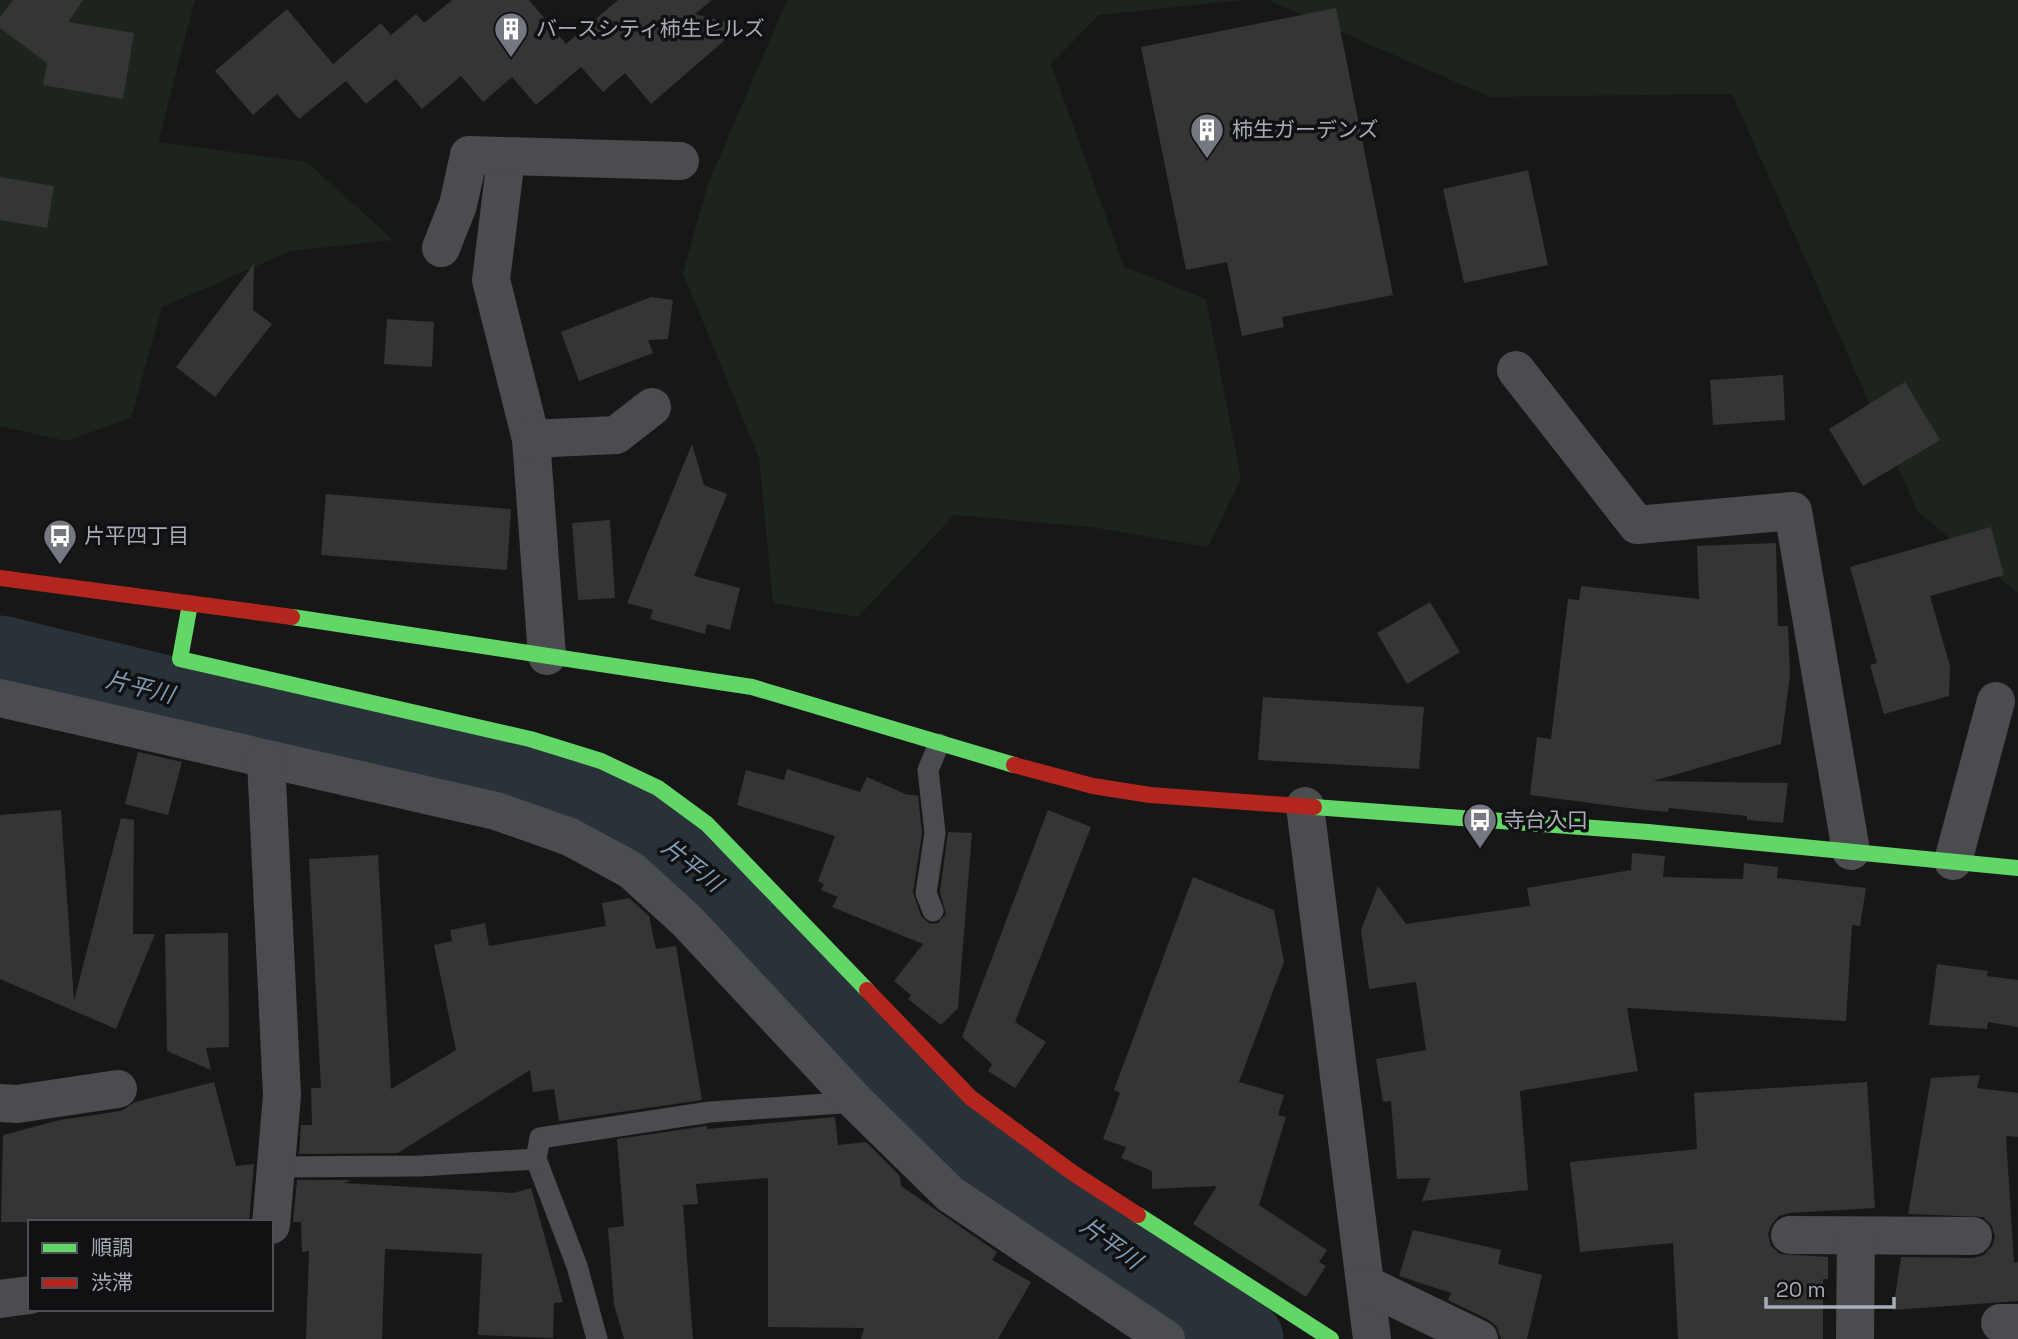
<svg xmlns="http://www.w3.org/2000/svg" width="2018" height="1339" font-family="'Space Grotesk','Noto Sans JP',sans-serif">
	<rect width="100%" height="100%" fill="#171717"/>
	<!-- green -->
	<g fill="#1d241e">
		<path d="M0,0H195L158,142L307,162L393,240L291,251L162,307L131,418L66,441L0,426Z"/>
		<path d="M787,0H1244L1099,15L1051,64L1124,267L1206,299L1241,479L1208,547L1091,527L954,515L858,617L773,603L759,458L683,273L708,184Z"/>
		<path d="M1268,0H2018V593L1918,512L1732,94L1490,97Z"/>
	</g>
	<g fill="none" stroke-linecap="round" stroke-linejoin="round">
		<!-- river -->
		<path stroke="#2a3239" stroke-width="77" d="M0,654L381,746L513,770L603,799L712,877L953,1131L1245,1339"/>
	</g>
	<!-- building -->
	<g fill="#353536">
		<path d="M13,0H83L68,22L134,33L123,99L43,85L47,63L0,28V17Z"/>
		<path d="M452,0H529L566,44L618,0H712L695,14L741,26L651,104L625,73L603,92L581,67L536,105L512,77L483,102L461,76L422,109L396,79L366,104L346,81L299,119L277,94L253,115L215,71L287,9L333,64L381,23L391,35L416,14L424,23Z"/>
		<path d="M1336,8L1393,295L1282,317L1284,327L1242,336L1227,262L1186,270L1141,47Z"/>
		<path d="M1528,170L1548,265L1464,283L1443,189Z"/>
		<path d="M0,177L54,186L47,228L0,220Z"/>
		<path d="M254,264L253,310L272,324L215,397L176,367Z"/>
		<path d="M651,297L673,300L668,339L648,340L653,353L579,381L561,332Z"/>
		<path d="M387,319L434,322L432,367L384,364Z"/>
		<path d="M1783,375L1785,420L1713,425L1710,380Z"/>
		<path d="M1905,382L1940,440L1863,486L1829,429Z"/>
		<path d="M692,444L704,485L727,494L694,576L740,588L730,630L707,624L705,634L650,619L653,610L627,603Z"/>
		<path d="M326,494L511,509L507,570L321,555Z"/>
		<path d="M610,520L615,598L578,600L572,523Z"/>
		<path d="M1991,527L2004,575L1930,596L1950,666L1949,696L1884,714L1870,665L1877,663L1850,567Z"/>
		<path d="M1776,543L1778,626H1788L1790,675L1781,744L1653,781L1788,783L1783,823L1747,820V816L1669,808L1668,812L1636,809L1530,795L1537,737L1551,739L1568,599L1579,600L1581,586L1699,599L1697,546Z"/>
		<path d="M1430,602L1460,652L1407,684L1377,633Z"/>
		<path d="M1263,697L1424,707L1419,769L1258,760Z"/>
		<path d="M138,752L182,762L168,815L125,804Z"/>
		<path d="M787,769L860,792L867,777L905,794L918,796L922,833L913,892L921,916L930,924L938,923L946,914L940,892L948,832L972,833L958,1008L941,1025L908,999L911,995L894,981L923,944L832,907L838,897L821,890L824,884L818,881L835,836L737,805L746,770L784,780Z"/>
		<path d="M61,810L74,1001L121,818L134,820L133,934H155L116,1029L0,979V815Z"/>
		<path d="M1048,810L1091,827L1015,1022L1046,1042L1015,1088L988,1071L992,1064L962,1037Z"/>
		<path d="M1632,853L1665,856L1663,877L1743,879L1744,863L1778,867L1777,878L1866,888L1860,926L1852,925L1846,1021L1627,1008L1638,1071L1520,1091L1528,1190L1422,1201L1430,1178L1397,1179L1391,1101L1383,1102L1376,1059L1426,1050L1416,982L1369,989L1361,930L1378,886L1406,924L1530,906L1527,888L1631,870Z"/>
		<path d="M378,855L391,1089L456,1050L434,945L452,941L450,930L485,923L489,946L606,926L602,903L629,898L649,916L656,949L676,946L702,1100L559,1121L554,1089L533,1092L530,1070L398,1153L299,1154L301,1125H312L311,1088H321L309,859Z"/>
		<path d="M1193,877L1274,910L1284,962L1239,1082L1284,1095L1278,1115L1286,1117L1259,1205L1327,1250L1319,1262L1326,1266L1306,1297L1193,1224L1217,1186L1152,1189V1171L1121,1158L1126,1147L1103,1139L1120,1093L1114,1090Z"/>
		<path d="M228,933L229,1047L206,1048L211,1070L167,1051L165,934Z"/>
		<path d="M1937,964L1988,971L1987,976L2018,980V1027L1988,1022L1987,1029L1929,1025Z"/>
		<path d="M1980,1075L1977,1088L2018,1093V1137L2006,1136L2014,1263L2018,1262V1301L1893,1310L1901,1257L1973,1258L1984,1255L1992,1246L1995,1237L1992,1226L1983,1217L1908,1214L1931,1078Z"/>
		<path d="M214,1082L236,1166L254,1164L249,1222H1L3,1135L60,1120L121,1111L135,1102Z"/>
		<path d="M1867,1082L1875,1208L1789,1213L1779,1216L1771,1225L1768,1234L1771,1246L1780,1254L1828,1257V1279H1823V1339H1678L1673,1243L1580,1252L1570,1162L1697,1149L1694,1093Z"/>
		<path d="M835,1117L838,1145L866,1142L900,1176L901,1186L997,1252L992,1260L1031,1282L998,1339H861L864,1328L768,1327V1178L696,1184L698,1204L683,1205L693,1339H624L614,1305L608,1228L624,1226L617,1139L707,1126V1129Z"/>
		<path d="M297,1180H351L344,1183L513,1193L531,1188L563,1302L554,1303L553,1338L478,1335L482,1254L385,1249L382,1339H306L309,1251L302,1252L301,1222H293Z"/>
		<path d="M1413,1230L1501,1250L1498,1264L1542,1275L1527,1339H1501L1497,1327L1489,1320L1448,1300L1451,1293L1399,1276Z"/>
	</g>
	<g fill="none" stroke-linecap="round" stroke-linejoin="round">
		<!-- lane -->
		<g stroke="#4b4c50" stroke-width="21">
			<path d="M933,911L926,893L935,833L928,770L939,744"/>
			<path d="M536,1159L577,1266L597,1339"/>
			<path d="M276,1167L419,1166L536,1159L540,1138L710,1112L856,1102"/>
		</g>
		<!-- street -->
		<g stroke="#4b4c50" stroke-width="38">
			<path d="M506,158L491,280L531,439L547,656"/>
			<path d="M441,248L458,205L469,155L680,161"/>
			<path d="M1516,370L1637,525L1793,511L1851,851"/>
			<path d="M531,439L616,435L652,407"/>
			<path d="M0,698L496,811L570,837L631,870L687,921L856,1102L950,1194L1166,1339"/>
			<path d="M266,760L282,1095L271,1225"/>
			<path d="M1305,806L1372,1339"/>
			<path d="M1953,861L1996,701"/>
			<path d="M0,1103L17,1104L118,1089"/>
			<path d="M1790,1235L1973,1236"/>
			<path d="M1367,1285L1479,1339"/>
			<path d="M0,1299L30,1295"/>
			<path d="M2000,1323H2018"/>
			<path d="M1855,1339L1856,1236"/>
		</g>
		<!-- fast -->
		<g stroke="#63d668" stroke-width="16">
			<path d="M190,604L180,659L530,739L601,761L658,788L707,824L867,990"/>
			<path d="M292,617L752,687L1014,765"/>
			<path d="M1314,807L1648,832L2018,868"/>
			<path d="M1138,1215L1331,1339"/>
		</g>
		<!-- jam -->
		<g stroke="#b3261e" stroke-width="16">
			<path d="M0,578L292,617"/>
			<path d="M1014,765L1093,786L1150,795L1314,807"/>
			<path d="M867,990L971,1098L1073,1173L1138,1215"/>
		</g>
	</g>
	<!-- icons -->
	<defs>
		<g id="building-pin" transform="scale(1.75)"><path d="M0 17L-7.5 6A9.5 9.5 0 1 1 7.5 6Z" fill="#757880" stroke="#111113"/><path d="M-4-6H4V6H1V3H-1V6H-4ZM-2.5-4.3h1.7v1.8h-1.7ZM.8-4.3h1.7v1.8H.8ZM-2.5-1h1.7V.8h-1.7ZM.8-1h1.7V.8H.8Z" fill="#fff"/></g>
		<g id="bus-pin" transform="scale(1.75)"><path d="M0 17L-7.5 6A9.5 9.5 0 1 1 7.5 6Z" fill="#757880" stroke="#111113"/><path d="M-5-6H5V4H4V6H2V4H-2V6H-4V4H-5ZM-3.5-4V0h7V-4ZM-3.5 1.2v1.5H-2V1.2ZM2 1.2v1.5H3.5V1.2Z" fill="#fff"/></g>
	</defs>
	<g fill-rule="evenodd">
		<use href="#building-pin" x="511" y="29"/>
		<use href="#building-pin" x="1207" y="130"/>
		<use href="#bus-pin" x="60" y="536"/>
		<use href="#bus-pin" x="1480" y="820"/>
	</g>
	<g text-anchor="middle" stroke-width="7" stroke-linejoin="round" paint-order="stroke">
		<!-- poi labels -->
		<g font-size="21" fill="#a8adb8" stroke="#111113" text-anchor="start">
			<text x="536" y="36">バースシティ柿生ヒルズ</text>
			<text x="1232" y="137">柿生ガーデンズ</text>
			<text x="84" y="543">片平四丁目</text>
			<text x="1504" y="827">寺台入口</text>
		</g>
		<!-- water labels -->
		<g font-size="23" font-style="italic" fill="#7f9bb3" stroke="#111113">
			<text transform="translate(140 687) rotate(14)" y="8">片平川</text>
			<text transform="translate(692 865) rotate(38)" y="8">片平川</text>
			<text transform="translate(1111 1243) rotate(36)" y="8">片平川</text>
		</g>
	</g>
	<!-- legend -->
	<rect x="28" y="1220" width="245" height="91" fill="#111113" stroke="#4d4f55" stroke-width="2"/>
	<rect x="42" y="1243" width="35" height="10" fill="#63d668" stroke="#4d4f55" stroke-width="2"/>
	<text x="91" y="1255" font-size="21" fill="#a8adb8">順調</text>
	<rect x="42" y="1278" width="35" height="10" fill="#b3261e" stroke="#4d4f55" stroke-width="2"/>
	<text x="91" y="1290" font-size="21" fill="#a8adb8">渋滞</text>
	<!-- scale -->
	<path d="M1766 1297v10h128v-10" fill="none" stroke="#a8adb8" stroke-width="3.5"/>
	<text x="1776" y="1297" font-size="21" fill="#a8adb8" stroke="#111113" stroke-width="5" paint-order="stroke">20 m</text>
</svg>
